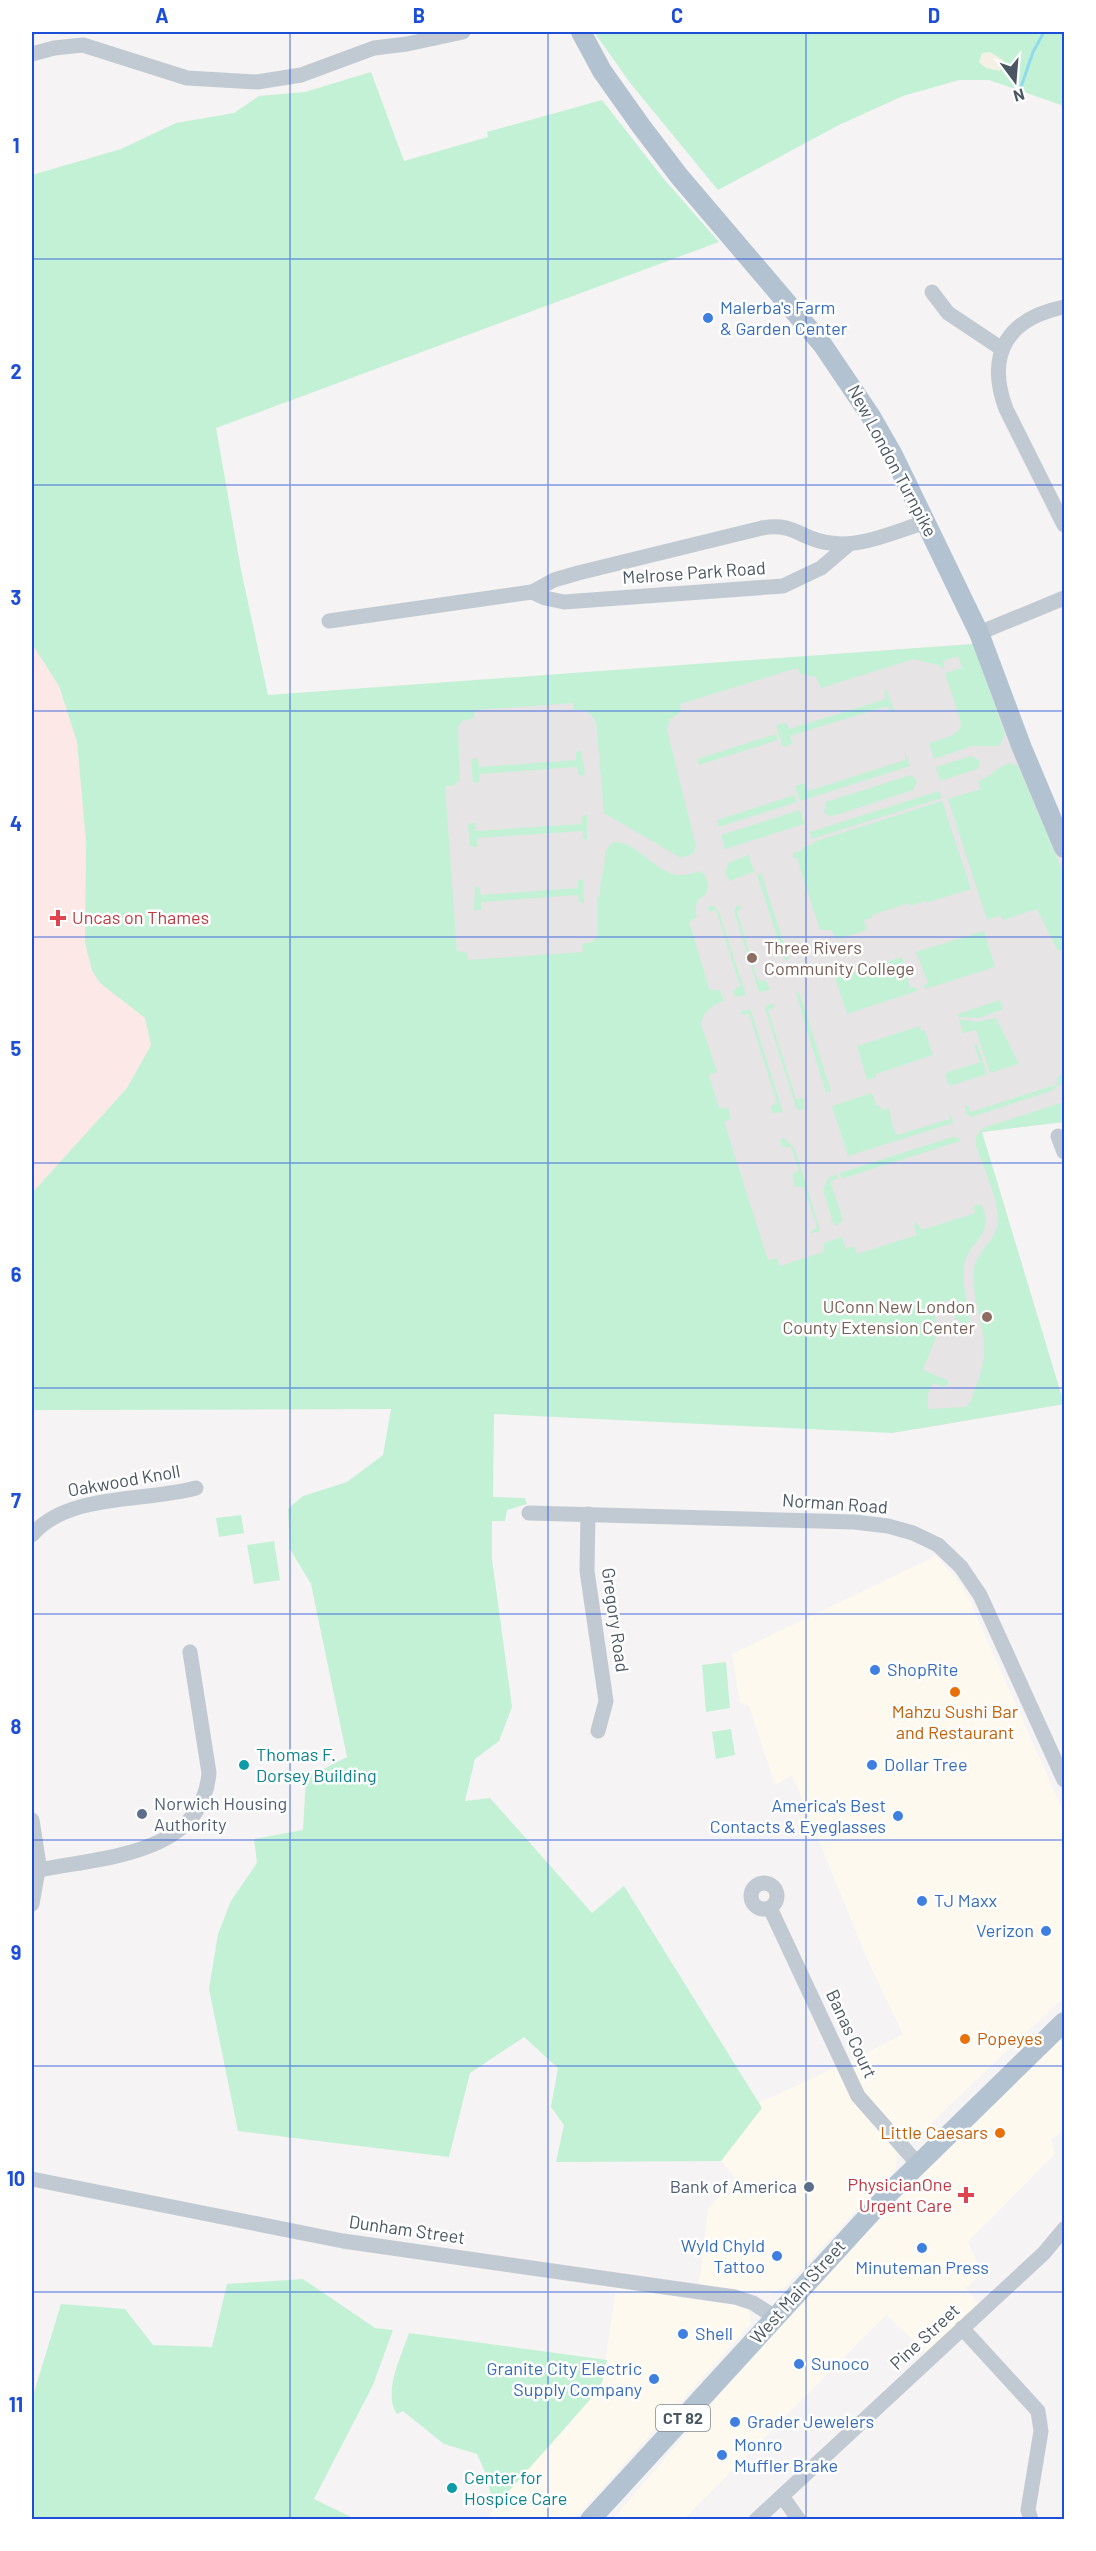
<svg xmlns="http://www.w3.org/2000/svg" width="1096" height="2551" font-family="Barlow,sans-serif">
	<rect width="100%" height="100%" fill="#f5f3f3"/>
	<!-- commercial -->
	<g fill="#fdf9ef">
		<path d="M936,1556L959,1582L969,1599L1064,1813V1997L910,2143L865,2093L850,2061L903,2034L868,1961L792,1775L775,1785L749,1706L740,1703L732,1654Z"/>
		<path d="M1064,2036V2129L1051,2140L1055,2154L968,2242L982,2273L966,2288L978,2303L927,2353L886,2315L684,2519L612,2520L721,2393L864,2236L941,2154Z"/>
		<path d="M838,2066L854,2101L897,2153L896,2168L785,2287L769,2294L699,2285L708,2209L735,2178L721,2161L762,2108L759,2103Z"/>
		<path d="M616,2288L736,2305L749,2311L751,2324L574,2519L486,2520L503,2496L570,2424L602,2382Z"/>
	</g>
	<!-- education -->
	<path fill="#e6e4e5" d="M973,644L1064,867V1122L982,1132L1064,1404L917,1429L781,1269L768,1263L463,984L404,686Z"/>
	<!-- medical -->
	<path fill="#fce8e6" d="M32,644L59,686L77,742L86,842L85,942L100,983L145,1018L151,1045L127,1088L32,1193Z"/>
	<!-- green -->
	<g fill="#c3f1d5">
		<path d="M594,32H1064V106L989,80H959L903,96L839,125L718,190L631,84Z"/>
		<path d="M371,72L404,161L488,137L487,132L602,100L663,178L719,242L216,428L241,570L268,695L973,644L1005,735L999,746H972L934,759L929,743L951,736L960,729L961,723L945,673L962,668L958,656L943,661L944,669L938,665L914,659L821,688L816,677L801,674L797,668L680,704L681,712L670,719L667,730L696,846L693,854L681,858L604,813L596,721L586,710H574L573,703L475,710L474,718L462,721L458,727L460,780L453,786H445L457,951L467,953L468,960L583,952L582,944L592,942L598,935L597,896L600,897C599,880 606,868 605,851L613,842C638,840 656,875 680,875C687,875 693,873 699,871L705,875L708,886L706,894C696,899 694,907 697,917L689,922L709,988L711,990H720L724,1001C712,1006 704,1010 701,1024L717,1072L709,1075L719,1108H728L731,1119L724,1122L768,1260L777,1258L780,1266L824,1252V1243L842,1237L846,1249L854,1246L857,1254L917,1235L914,1226L916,1222L922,1230L975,1213L973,1206L981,1204C997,1236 967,1240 964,1268C962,1286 968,1306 970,1324L959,1325V1319L955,1320L952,1300L933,1303L937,1334L923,1370L947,1380L949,1384L943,1387L934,1383C927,1390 927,1400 928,1409L966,1407C974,1399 973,1393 977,1383C996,1338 970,1310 974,1269C976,1250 998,1241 998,1220C998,1196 983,1168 976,1145V1136L983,1128L1064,1102V1122L982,1132L1064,1404L892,1433L494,1414L493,1497L525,1498L527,1504L507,1510L505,1521H492V1559L512,1707L499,1741L475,1759L465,1801L490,1798L592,1913L624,1886L762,2108L721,2161L556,2162L564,2125L551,2107L558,2068L524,2037L470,2073L449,2157L238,2131L209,1989L218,1934L231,1901L257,1863L254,1839L303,1830L306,1778L347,1757L311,1584L290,1549L288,1509L303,1496L347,1482L383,1455L391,1409L32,1410V1193L127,1088L151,1045L145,1018L100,983L92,971L85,942L86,842L77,742L59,686L32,644V175L121,149L176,123L234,113L259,96L305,92Z"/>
		<path d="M887,690L894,711L893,713L887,706L790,736L792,744L783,747L776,725L786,723L789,729L886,699L884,692Z"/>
		<path d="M776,734L778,740L699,765L697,759Z"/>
		<path d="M581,751L585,771L583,776L579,775L577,767L480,774L479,782L475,783L473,781L471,760L474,758L478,759L479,767L576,760V752Z"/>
		<path d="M905,751L910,766L800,801L795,786L804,783L808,791L905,760Z"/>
		<path d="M971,756L980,761L978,769L940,781L936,767Z"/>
		<path d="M1010,763L1018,766L1064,875V950L1058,951L1037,909L1003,920L1000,915L987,920L948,799L981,789L978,781C992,776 996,767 1010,763Z"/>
		<path d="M911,775L917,781L913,790L836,815L829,816L824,812L826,802Z"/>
		<path d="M939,791L942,798L812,839L810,832Z"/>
		<path d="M795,795L797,802L719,827L717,820Z"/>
		<path d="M942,801L971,889L926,903L925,901L910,906L909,903L872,915V918L864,920L867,930L837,939L831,930H820L797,858H794L793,853L803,850V847L813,844V842Z"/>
		<path d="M800,810L804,824L725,849L721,835Z"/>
		<path d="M587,814V840L583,838V831L477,838V847L470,846L468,825L471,823H475L476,831L581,824L582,817Z"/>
		<path d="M749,855L754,872L729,881L725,873L728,863Z"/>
		<path d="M761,873L789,959L785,961L757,875Z"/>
		<path d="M583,879L584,903L579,902L578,895L481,902V910H474L475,886L479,887L481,895L578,888V881Z"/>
		<path d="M737,905L742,907L737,912L758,981L766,980L770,990L759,992L734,911Z"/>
		<path d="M708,906H714L719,912L746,995L735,997L733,990L740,986L716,910L709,912Z"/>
		<path d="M984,931L995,967L925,989L924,985L928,983L916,952Z"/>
		<path d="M902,957L910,988L916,987L917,991L847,1014L835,978Z"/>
		<path d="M799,992L831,1091L826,1093L796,993Z"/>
		<path d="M1000,1000L1003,1009L979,1018L958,1017V1014Z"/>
		<path d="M774,1003V1008L768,1010L796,1099L804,1098V1109L797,1110L765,1009V1006Z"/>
		<path d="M751,1010V1011L783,1112L772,1113L771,1106L777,1103L749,1014H740L741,1011Z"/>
		<path d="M996,1018L1019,1064L990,1073L976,1030L963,1033L959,1019L977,1022Z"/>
		<path d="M920,1026L921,1031L925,1030L933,1055L876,1074V1077L867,1080L857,1046Z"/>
		<path d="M977,1044L987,1074L949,1086L945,1073L980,1062L974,1045Z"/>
		<path d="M1060,1075L1064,1077L1063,1082L1051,1091L972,1117L966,1114L965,1105L968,1106L971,1112L1058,1084L1057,1078Z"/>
		<path d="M872,1093L877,1106H880L882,1111L889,1108L893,1128L897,1135L950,1119L949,1110L953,1123L848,1156L832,1106Z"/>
		<path d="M952,1137L959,1138L960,1141L841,1179L840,1173Z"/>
		<path d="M784,1138L795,1149L820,1230L819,1232L810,1233L817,1227L804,1187H795L792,1175L799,1170L791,1147H782L780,1140Z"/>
		<path d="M837,1174L838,1178L830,1181L843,1220L837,1226L833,1223L823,1189L829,1177Z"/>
		<path d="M241,1515L244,1533L219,1537L216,1518Z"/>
		<path d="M274,1541L280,1580L254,1584L247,1545Z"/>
		<path d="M726,1662L730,1708L706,1712L702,1665Z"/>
		<path d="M731,1729L735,1755L716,1759L712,1732Z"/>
		<path d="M303,2279L375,2328L393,2330L373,2385L314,2499L355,2519H32V2399L61,2304L125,2309L153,2345L212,2347L227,2284Z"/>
		<path d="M409,2333L607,2360L602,2382L594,2395L494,2508L486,2474L477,2454L444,2444L403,2411L397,2414C382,2393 402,2355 409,2333Z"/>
	</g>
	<!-- sand -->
	<path fill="#f5f0e5" d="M990,52L1003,60L1000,71L986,68L979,62L982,53Z"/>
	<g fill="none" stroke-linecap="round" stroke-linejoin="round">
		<!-- stream -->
		<path stroke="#90daee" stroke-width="3" d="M1019,93L1033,52L1044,32"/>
		<!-- minor -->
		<g stroke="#c1cad2" stroke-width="15">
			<path d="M32,54L54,48L83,45L187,78L257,82L301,75L374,48L407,44L463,32"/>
			<path d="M932,292L948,313L1002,349"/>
			<path d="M1064,307C1009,318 985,353 1006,409L1064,525"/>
			<path d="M532,592L554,580L578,573L762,528C795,522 801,540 830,543C861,548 896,531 926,522"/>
			<path d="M329,621L532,592L545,598L564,602L783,586L821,568L848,545"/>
			<path d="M979,633L1064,598"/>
			<path d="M1058,1136L1064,1152"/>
			<path d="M529,1513L854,1522L888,1526L913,1533L938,1545L961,1567L980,1595L1064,1780"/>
			<path d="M588,1514L587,1571L606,1701L598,1731"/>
			<path d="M32,1535C67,1493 145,1502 196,1488"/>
			<path d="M32,1820L39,1865L32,1904"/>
			<path d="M39,1870C102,1857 202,1856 209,1773L190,1652"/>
			<circle cx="764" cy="1896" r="13"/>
			<path d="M770,1908L858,2096L917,2163"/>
			<path d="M32,2179L343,2241L735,2297L753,2303L775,2317"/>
			<path d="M962,2328L1038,2411L1041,2431L1028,2510L1031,2520"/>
			<path d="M782,2496L799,2520"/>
			<path d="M756,2520L1044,2253L1064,2229"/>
		</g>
		<!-- major -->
		<g stroke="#b3c2d1" stroke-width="20">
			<path d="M581,32L602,71L641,126L679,176L822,344L870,415L893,455L979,633L1022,748L1064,848"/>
			<path d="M590,2520L892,2190L1064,2022"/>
		</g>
	</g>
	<!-- grid -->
	<path fill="none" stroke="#1d4ed8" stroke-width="1.5" stroke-opacity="0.55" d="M290,32V2520M548,32V2520M806,32V2520M32,259H1064M32,485H1064M32,711H1064M32,937H1064M32,1163H1064M32,1388H1064M32,1614H1064M32,1840H1064M32,2066H1064M32,2292H1064"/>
	<!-- markers -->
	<g fill="#3f7fe0" stroke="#fff" stroke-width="2">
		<circle cx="708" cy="318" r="6"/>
		<circle cx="875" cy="1670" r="6"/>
		<circle cx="872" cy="1765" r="6"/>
		<circle cx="898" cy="1816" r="6"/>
		<circle cx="922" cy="1901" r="6"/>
		<circle cx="1046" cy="1931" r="6"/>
		<circle cx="922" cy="2248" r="6"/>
		<circle cx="777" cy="2256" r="6"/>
		<circle cx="683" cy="2334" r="6"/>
		<circle cx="799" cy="2364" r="6"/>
		<circle cx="654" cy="2379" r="6"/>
		<circle cx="735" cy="2422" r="6"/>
		<circle cx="722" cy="2455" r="6"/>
	</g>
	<g fill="#e0444e" stroke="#fff" stroke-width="2">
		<path d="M55 909h6v6h6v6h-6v6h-6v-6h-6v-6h6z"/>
		<path d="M963 2186h6v6h6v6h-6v6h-6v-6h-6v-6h6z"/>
	</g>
	<g fill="#8d6e63" stroke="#fff" stroke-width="2">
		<circle cx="752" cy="958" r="6"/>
		<circle cx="987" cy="1317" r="6"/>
	</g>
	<g fill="#e8710a" stroke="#fff" stroke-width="2">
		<circle cx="955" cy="1692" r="6"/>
		<circle cx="965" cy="2039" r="6"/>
		<circle cx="1000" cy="2133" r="6"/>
	</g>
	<g fill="#0f9aa8" stroke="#fff" stroke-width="2">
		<circle cx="244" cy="1765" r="6"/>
		<circle cx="452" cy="2488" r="6"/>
	</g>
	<g fill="#5c6f8a" stroke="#fff" stroke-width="2">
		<circle cx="142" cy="1814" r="6"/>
		<circle cx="809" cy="2187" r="6"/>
	</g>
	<g text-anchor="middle" stroke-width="5" stroke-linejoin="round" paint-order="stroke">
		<!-- shield labels -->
		<rect fill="#fff" stroke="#808990" stroke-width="1.5" x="656" y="2405" width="54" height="26" rx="4.5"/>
		<g font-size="16" font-weight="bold" fill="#4a5661">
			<text x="683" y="2424">CT 82</text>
		</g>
		<!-- shop labels -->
		<g font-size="18" fill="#366cbe" stroke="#fff" text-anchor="start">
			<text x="720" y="314">Malerba's Farm<tspan x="720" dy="21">&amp; Garden Center</tspan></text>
			<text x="887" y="1676">ShopRite</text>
			<text x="884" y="1771">Dollar Tree</text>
			<text x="886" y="1812" text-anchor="end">America's Best<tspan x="886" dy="21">Contacts &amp; Eyeglasses</tspan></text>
			<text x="934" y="1907">TJ Maxx</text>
			<text x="1034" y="1937" text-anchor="end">Verizon</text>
			<text x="765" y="2252" text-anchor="end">Wyld Chyld<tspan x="765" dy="21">Tattoo</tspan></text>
			<text x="922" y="2274" text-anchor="middle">Minuteman Press</text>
			<text x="695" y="2340">Shell</text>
			<text x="811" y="2370">Sunoco</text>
			<text x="642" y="2375" text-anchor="end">Granite City Electric<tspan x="642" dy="21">Supply Company</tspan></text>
			<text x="747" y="2428">Grader Jewelers</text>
			<text x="734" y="2451">Monro<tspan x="734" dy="21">Muffler Brake</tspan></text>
		</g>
		<!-- street labels -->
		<g font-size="18" fill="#4a5661" stroke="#fff">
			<text transform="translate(892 461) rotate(62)" y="6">New London Turnpike</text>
			<text transform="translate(694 573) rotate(-4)" y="6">Melrose Park Road</text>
			<text transform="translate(124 1481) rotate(-10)" y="6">Oakwood Knoll</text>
			<text transform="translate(835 1504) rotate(4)" y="6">Norman Road</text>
			<text transform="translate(615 1620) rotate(82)" y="6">Gregory Road</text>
			<text transform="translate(851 2034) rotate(65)" y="6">Banas Court</text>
			<text transform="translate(407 2230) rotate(8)" y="6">Dunham Street</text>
			<text transform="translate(798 2292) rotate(-48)" y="6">West Main Street</text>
			<text transform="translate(925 2337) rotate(-43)" y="6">Pine Street</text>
		</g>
		<!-- health labels -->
		<g font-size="18" fill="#be3a42" stroke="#fff" text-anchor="start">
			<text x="72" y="924">Uncas on Thames</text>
			<text x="952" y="2191" text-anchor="end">PhysicianOne<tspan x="952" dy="21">Urgent Care</tspan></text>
		</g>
		<!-- education labels -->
		<g font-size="18" fill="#785e54" stroke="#fff" text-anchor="start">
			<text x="764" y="954">Three Rivers<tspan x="764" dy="21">Community College</tspan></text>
			<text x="975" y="1313" text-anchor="end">UConn New London<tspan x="975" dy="21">County Extension Center</tspan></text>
		</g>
		<!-- food labels -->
		<g font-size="18" fill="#c56008" stroke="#fff">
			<text x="955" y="1718">Mahzu Sushi Bar<tspan x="955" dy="21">and Restaurant</tspan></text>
			<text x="977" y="2045" text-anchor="start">Popeyes</text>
			<text x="988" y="2139" text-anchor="end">Little Caesars</text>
		</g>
		<!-- culture labels -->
		<g font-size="18" fill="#0d838f" stroke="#fff" text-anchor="start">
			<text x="256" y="1761">Thomas F.<tspan x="256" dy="21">Dorsey Building</tspan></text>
			<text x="464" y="2484">Center for<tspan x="464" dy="21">Hospice Care</tspan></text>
		</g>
		<!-- service labels -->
		<g font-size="18" fill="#4e5e75" stroke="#fff" text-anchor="start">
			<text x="154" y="1810">Norwich Housing<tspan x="154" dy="21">Authority</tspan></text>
			<text x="797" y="2193" text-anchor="end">Bank of America</text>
		</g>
	</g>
	<!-- border -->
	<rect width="1096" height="2551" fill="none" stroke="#ffffff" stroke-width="66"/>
	<!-- north arrow -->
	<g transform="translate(1015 81) rotate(164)" stroke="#ffffff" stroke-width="4.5" paint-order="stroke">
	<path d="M0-4.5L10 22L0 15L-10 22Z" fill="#4a5661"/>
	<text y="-9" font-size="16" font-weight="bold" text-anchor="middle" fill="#4a5661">N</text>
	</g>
	<rect x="33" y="33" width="1030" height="2485" fill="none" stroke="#1d4ed8" stroke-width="2"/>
	<g font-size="20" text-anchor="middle" font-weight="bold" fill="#1d4ed8">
		<text x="162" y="23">A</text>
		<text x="419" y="23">B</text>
		<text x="677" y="23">C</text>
		<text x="934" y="23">D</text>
		<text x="16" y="153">1</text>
		<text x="16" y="379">2</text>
		<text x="16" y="605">3</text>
		<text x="16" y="831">4</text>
		<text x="16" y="1056">5</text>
		<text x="16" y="1282">6</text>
		<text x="16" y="1508">7</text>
		<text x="16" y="1734">8</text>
		<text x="16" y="1960">9</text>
		<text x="16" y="2186">10</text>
		<text x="16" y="2412">11</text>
	</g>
</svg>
